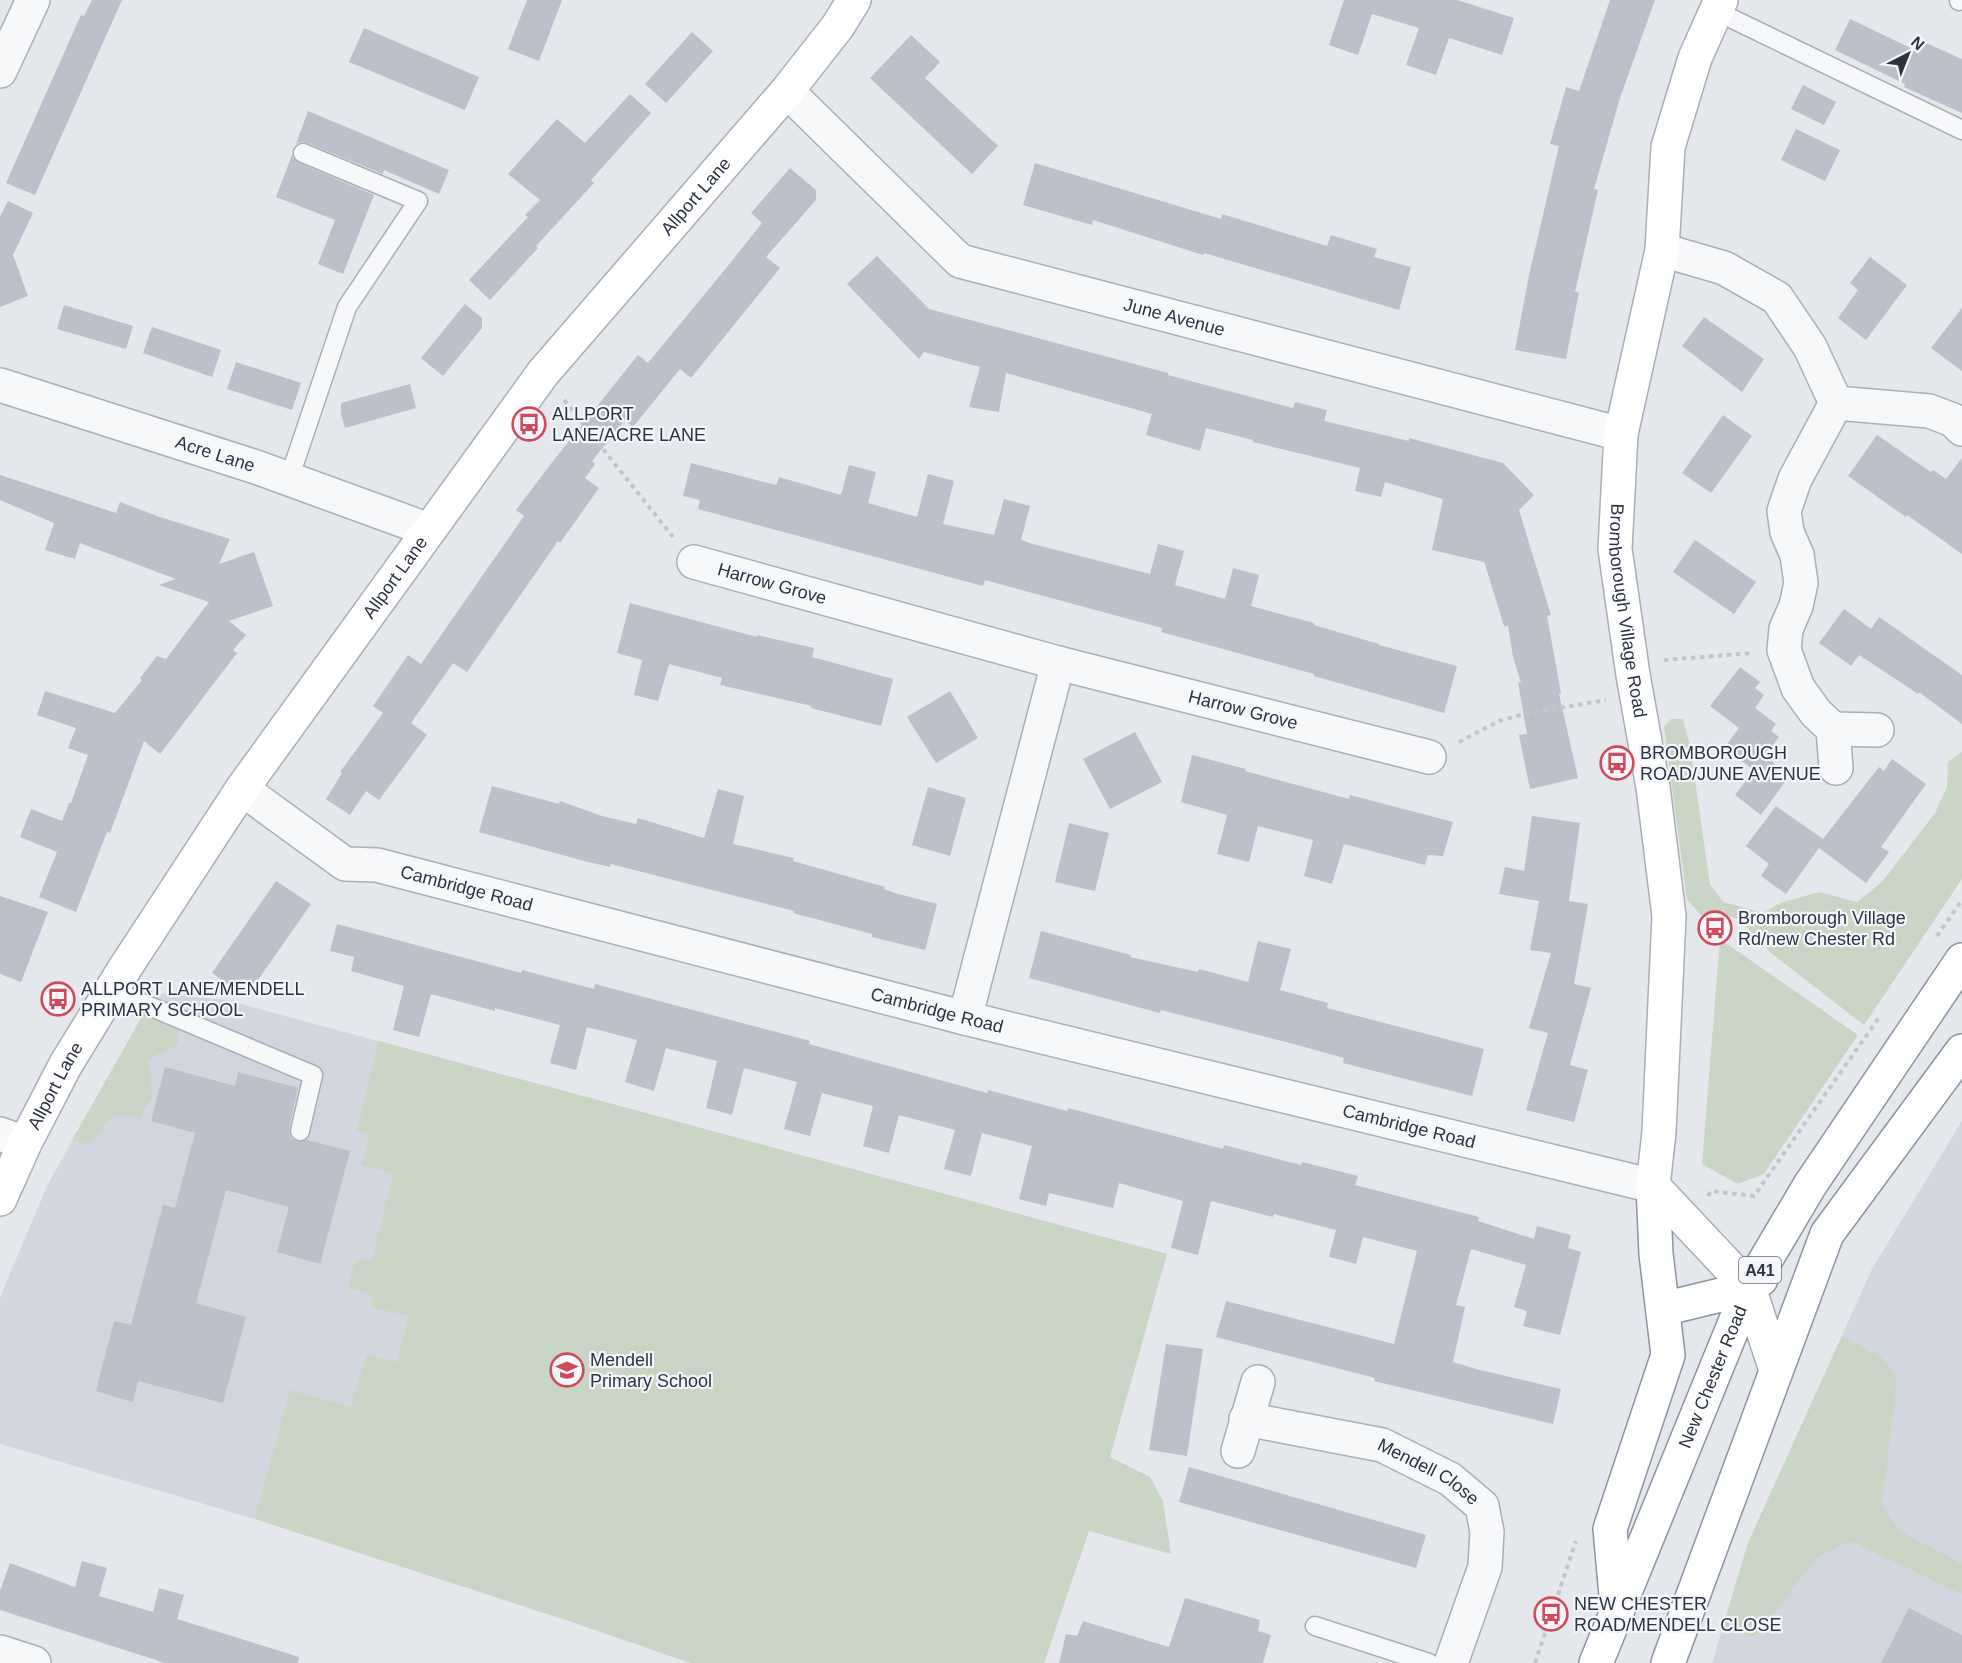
<svg xmlns="http://www.w3.org/2000/svg" width="1962" height="1663" font-family="Arial,sans-serif">
	<rect width="100%" height="100%" fill="#e4e7ec"/>
	<!-- built -->
	<g fill="#d2d6de">
		<path d="M155,993L226,1000L1167,1254L1044,1663H691L566,1620L255,1519L0,1444V1297L48,1184Z"/>
		<path d="M1962,1121V1663H1712L1748,1543L1872,1269Z"/>
	</g>
	<!-- green -->
	<g fill="#c9d6c5">
		<path d="M1671,719H1683L1690,746L1710,884L1723,902L1763,913L1780,903L1819,892L1857,902L1882,882L1935,813L1947,787L1948,762L1962,752V879L1864,1025L1771,953L1740,920L1718,912L1701,915L1687,899L1664,726Z"/>
		<path d="M1720,939L1858,1035L1764,1174L1738,1184L1702,1164Z"/>
		<path d="M145,1012L179,1027L178,1045L148,1059L152,1097L140,1117L115,1114L88,1144L72,1140Z"/>
		<path d="M379,1041L1167,1254L1110,1457L1150,1477L1163,1501L1171,1554L1089,1531L1044,1663H691L566,1620L255,1519L290,1390L351,1407L367,1354L397,1362L409,1316L371,1307L373,1296L348,1287L356,1260L372,1262L393,1174L362,1165L369,1134L357,1131Z"/>
		<path d="M1842,1336L1881,1357L1897,1380L1882,1504L1898,1530L1962,1564V1594L1850,1541L1817,1557L1755,1637L1739,1633L1723,1626L1748,1543Z"/>
	</g>
	<!-- building -->
	<g fill="#bbc0ca">
		<path d="M92,0H122L35,195L6,183L81,15L84,16Z"/>
		<path d="M527,0H562L539,61L508,49Z"/>
		<path d="M1344,0H1457L1514,18L1502,55L1449,38L1436,75L1406,65L1419,28L1372,14L1358,55L1329,45Z"/>
		<path d="M1610,0H1655L1620,98L1594,189L1598,190L1575,292H1579L1566,359L1515,350L1529,275L1559,146L1550,144L1566,87L1579,91Z"/>
		<path d="M1850,19L1919,52L1924,42L1962,59V113L1904,87L1905,84L1835,50Z"/>
		<path d="M364,28L479,77L465,110L349,62Z"/>
		<path d="M692,32L713,51L666,103L645,84Z"/>
		<path d="M911,35L940,62L925,78L998,146L972,174L870,78Z"/>
		<path d="M1803,85L1836,102L1824,125L1791,109Z"/>
		<path d="M630,94L651,113L591,180L594,183L536,246L538,248L490,300L469,280L528,217L525,215L540,200L508,174L557,119L585,143Z"/>
		<path d="M308,111L449,170L439,194L384,170L383,174L307,143L301,142L296,144Z"/>
		<path d="M1796,129L1840,150L1825,181L1781,160Z"/>
		<path d="M292,155L299,163L374,195L343,274L318,264L335,220L276,197Z"/>
		<path d="M1035,163L1221,219L1222,214L1327,246L1331,235L1377,249L1374,257L1411,267L1399,310L1204,253L1203,255L1093,220L1092,225L1023,205Z"/>
		<path d="M790,168L816,190V200L766,257L780,268L691,378L680,369L633,427L625,420L592,461L595,464L585,478L599,488L560,543L558,541L467,672L453,663L411,723L427,735L379,800L366,791L350,815L326,799L342,773L340,772L383,713L373,706L408,655L421,664L524,516L516,510L550,465L638,355L648,363L727,267L762,223L751,213Z"/>
		<path d="M8,201L33,213L13,255L28,296L0,307V217Z"/>
		<path d="M877,256L929,309L1168,373V375L1293,408L1295,402L1327,410L1324,421L1409,441V438L1503,463L1534,495L1519,510L1551,615L1547,616L1561,693L1559,694L1578,778L1530,789L1519,735L1527,734L1518,682L1521,683L1513,657L1508,626H1504L1484,561V562L1432,550L1443,499L1385,482L1381,497L1355,491L1360,468L1253,442V440L1206,428L1200,451L1146,435L1152,414L1006,373L999,412L969,407L980,367L924,352L919,359L847,284Z"/>
		<path d="M1870,257L1907,285L1866,340L1838,318L1858,290L1850,283Z"/>
		<path d="M465,304L482,318V328L443,376L421,358Z"/>
		<path d="M64,305L133,326L126,349L57,329Z"/>
		<path d="M1962,308V371L1931,348Z"/>
		<path d="M1704,317L1764,359L1742,392L1682,346Z"/>
		<path d="M152,327L221,350L212,377L143,353Z"/>
		<path d="M236,362L301,383L292,410L227,389Z"/>
		<path d="M410,384L416,408L345,428L341,414V403Z"/>
		<path d="M1723,415L1752,436L1711,493L1682,473Z"/>
		<path d="M1877,435L1931,472L1933,470L1946,479L1962,458V554L1907,515L1906,517L1848,476Z"/>
		<path d="M691,463L776,485L779,477L841,495L849,465L876,472L868,503L917,517L928,474L954,481L943,524L994,535L1004,499L1030,506L1021,540L1033,544L1150,574L1158,544L1184,551L1175,585L1225,599L1233,568L1259,575L1251,606L1314,623V625L1379,644V645L1457,666L1444,713L1314,676V674L1161,632L1162,628L985,580L983,586L698,509L700,500L683,496Z"/>
		<path d="M0,475L116,513L120,502L160,517L230,539L219,564L254,552L273,606L229,621L246,635L233,650L237,653L160,754L144,741L110,833L107,832L76,912L39,897L57,852L20,837L31,809L62,821L69,803H71L88,755L68,748L76,728L37,715L45,691L115,713L142,680L140,678L157,656L166,659L209,602L159,585L176,579L80,543L75,559L45,550L54,523L0,500Z"/>
		<path d="M1695,540L1756,582L1734,614L1673,572Z"/>
		<path d="M630,603L757,637V635L814,648L812,657L893,679L881,726L811,708L812,706L720,685L722,678L669,664L658,701L634,695L642,660L617,653Z"/>
		<path d="M1844,609L1871,629L1879,617L1962,675V724L1919,692L1918,694L1859,655L1851,666L1819,643Z"/>
		<path d="M1740,667L1760,682L1755,688L1764,695L1755,708L1776,724L1771,731L1779,737L1764,756L1790,775L1761,815L1735,795L1754,770L1724,748L1739,728L1710,706Z"/>
		<path d="M950,691L978,738L936,763L907,717Z"/>
		<path d="M1135,732L1162,782L1110,809L1083,759Z"/>
		<path d="M1192,755L1246,769L1245,771L1349,799L1350,795L1453,822L1443,856L1428,855L1425,865L1344,844L1332,884L1304,876L1313,840L1258,826L1249,862L1217,854L1227,815L1181,802Z"/>
		<path d="M1892,759L1926,784L1881,847L1889,852L1866,883L1819,848L1786,894L1761,876L1769,864L1746,846L1776,806L1823,839L1879,767L1884,771Z"/>
		<path d="M492,786L559,804L560,801L602,816L636,824L638,818L704,838L718,789L744,796L733,844L794,858L793,861L885,887L884,889L895,893L937,904L925,950L872,937V934L793,913L794,911L611,864L610,867L584,861L479,832Z"/>
		<path d="M928,787L966,798L950,856L912,845Z"/>
		<path d="M1532,816L1580,823L1569,901L1588,904L1574,984L1591,988L1570,1065L1588,1070L1574,1122L1526,1110L1548,1033L1529,1028L1551,953L1530,950L1539,901L1499,894L1505,867L1524,871Z"/>
		<path d="M1069,823L1109,833L1095,891L1055,882Z"/>
		<path d="M276,881L311,904L246,997L212,973Z"/>
		<path d="M0,896L48,912L21,982L0,974Z"/>
		<path d="M337,924L521,973L522,970L594,989L595,984L810,1041L809,1044L987,1093L988,1090L1067,1111L1068,1108L1223,1149L1224,1145L1301,1165L1302,1162L1358,1176L1355,1185L1479,1217L1478,1221L1534,1239L1537,1226L1571,1235L1568,1248L1581,1252L1560,1335L1523,1326L1527,1311L1514,1307L1526,1265L1471,1249L1456,1305L1465,1307L1453,1362L1476,1369L1561,1389L1553,1424L1374,1381L1375,1378L1216,1337L1226,1301L1394,1344L1417,1251L1363,1237L1356,1264L1342,1260L1329,1257L1336,1230L1274,1214L1273,1217L1211,1201L1198,1255L1171,1248L1183,1201L1119,1183L1113,1208L1049,1193L1046,1206L1019,1199L1032,1146L982,1133L971,1176L944,1169L955,1130L899,1115L889,1153L863,1146L873,1106L822,1093L810,1136L784,1129L797,1082L744,1068L732,1115L719,1111L706,1108L717,1061L666,1048L654,1091L625,1082L637,1040L587,1027L576,1070L550,1063L560,1025L495,1008V1011L431,994L419,1037L393,1030L404,986L351,971L354,957L330,951Z"/>
		<path d="M1041,931L1131,955L1130,957L1198,972L1199,969L1248,982L1258,941L1291,949L1280,990L1328,1003L1327,1008L1484,1049L1472,1096L1343,1063L1344,1058L1290,1043L1161,1010L1160,1013L1029,978Z"/>
		<path d="M165,1067L235,1086L238,1072L298,1088L289,1128V1135L292,1139L298,1142L307,1140L350,1151L320,1264L277,1252L289,1207L226,1190L196,1303L246,1317L223,1403L138,1381L133,1402L96,1391L114,1321L131,1325L163,1205L175,1208L195,1133L151,1121Z"/>
		<path d="M1166,1344L1203,1349L1187,1456L1149,1450Z"/>
		<path d="M1189,1467L1426,1535L1416,1568L1179,1502Z"/>
		<path d="M82,1561L107,1568L99,1596L153,1612L159,1588L184,1595L177,1619L299,1657L298,1663H165L0,1610V1591L10,1563L75,1587Z"/>
		<path d="M1185,1598L1260,1620L1258,1631L1271,1635L1263,1663H1059L1066,1634L1077,1636L1083,1621L1169,1647Z"/>
		<path d="M1909,1608L1962,1635V1663H1881Z"/>
	</g>
	<g fill="none" stroke-linecap="round" stroke-linejoin="round">
		<!-- lane casing -->
		<g stroke="#a9aeb7" stroke-width="21">
			<g id="lane">
				<path d="M1959,1V0"/>
				<path d="M1716,11L1962,130"/>
				<path d="M289,479L347,307L418,201L303,153"/>
				<path d="M111,990L313,1075L300,1131"/>
				<path d="M1315,1626L1429,1663"/>
			</g>
		</g>
		<!-- street casing -->
		<g stroke="#a9aeb7" stroke-width="36">
			<g id="street">
				<path d="M0,71L33,0"/>
				<path id="s1" d="M787,91L960,261L1621,434"/>
				<path d="M1662,250L1724,268L1777,298L1810,347L1836,403L1795,479L1784,511L1787,532L1797,555L1801,583L1796,606L1786,629L1784,650L1798,688L1816,713L1833,729L1836,768"/>
				<path id="s2" d="M0,385L256,467L429,530"/>
				<path d="M1836,403L1929,411L1953,420L1962,429"/>
				<path id="s3" d="M694,562L1058,663"/>
				<path d="M1833,729L1877,730"/>
				<path id="s4" d="M242,789L345,864L377,865L965,1018L1653,1186"/>
				<path id="s5" d="M965,1018L1058,663L1429,757"/>
				<path d="M0,1134L25,1143"/>
				<path id="s6" d="M1246,1419L1382,1445L1450,1479L1482,1506L1487,1532L1485,1567L1451,1663"/>
				<path d="M1238,1451L1258,1382"/>
				<path d="M0,1652L34,1663"/>
			</g>
		</g>
		<!-- secondary casing -->
		<g stroke="#a9aeb7" stroke-width="36">
			<g id="secondary">
				<path id="s7" d="M1721,0L1695,58L1668,147L1662,250L1621,434L1615,549L1633,675L1653,787L1669,916L1659,1132L1653,1186L1749,1288L1776,1370"/>
				<path id="s8" d="M0,1199L25,1143L66,1064L125,968L242,789L543,373L787,91L838,26L854,0"/>
			</g>
		</g>
		<!-- highway casing -->
		<g stroke="#8b94a3" stroke-width="36">
			<g id="highway">
				<path d="M1663,1309L1749,1288L1761,1279"/>
				<path d="M1617,1606L1610,1529L1668,1355L1656,1254L1653,1186"/>
				<path id="s9" d="M1596,1663L1749,1288L1810,1185L1962,960"/>
				<path d="M1668,1663L1827,1234L1962,1051"/>
			</g>
		</g>
		<!-- path -->
		<g stroke="#c2c5cb" stroke-width="4" stroke-dasharray="4.5 4.5" stroke-linecap="butt">
			<path d="M564,400L673,537"/>
			<path d="M1664,660L1753,653"/>
			<path d="M1459,742L1499,721L1524,714L1606,700"/>
			<path d="M1937,936L1962,900"/>
			<path d="M1708,1196L1711,1191L1754,1196L1880,1016"/>
			<path d="M1535,1663L1576,1541"/>
		</g>
		<!-- lane -->
		<use href="#lane" stroke="#f7f8fa" stroke-width="18"/>
		<!-- street -->
		<use href="#street" stroke="#f7f8fa" stroke-width="33"/>
		<!-- secondary -->
		<use href="#secondary" stroke="#fff" stroke-width="33"/>
		<!-- highway -->
		<use href="#highway" stroke="#fff" stroke-width="33"/>
	</g>
	<!-- icons -->
	<defs>
		<g id="bus-ring" transform="scale(1.725)"><circle r="9.5" fill="#f4f6f9" stroke="#d1495b" stroke-width="1.5"/><path d="M-5-6H5V4H4V6H2V4H-2V6H-4V4H-5ZM-3.5-4V0h7V-4ZM-3.5 1.2v1.5H-2V1.2ZM2 1.2v1.5H3.5V1.2Z" fill="#d1495b"/></g>
		<g id="school-ring" transform="scale(1.725)"><circle r="9.5" fill="#f4f6f9" stroke="#d1495b" stroke-width="1.5"/><path d="M0-5L7-2L0 1L-7-2ZM-4 1L0 2.5L4 1V4Q0 6-4 4Z" fill="#d1495b"/></g>
	</defs>
	<g fill-rule="evenodd">
		<use href="#bus-ring" x="529" y="424"/>
		<use href="#bus-ring" x="1617" y="763"/>
		<use href="#bus-ring" x="1715" y="928"/>
		<use href="#bus-ring" x="58" y="999"/>
		<use href="#school-ring" x="567" y="1370"/>
		<use href="#bus-ring" x="1551" y="1614"/>
	</g>
	<g text-anchor="middle" stroke-width="4.5" stroke-linejoin="round" paint-order="stroke">
		<!-- shield labels -->
		<rect fill="#f4f6f9" stroke="#676e7b" stroke-width="1.5" x="1739" y="1257" width="42" height="26" rx="4.5"/>
		<g font-size="16" font-weight="bold" fill="#2b3445">
			<text x="1760" y="1276">A41</text>
		</g>
		<!-- street labels -->
		<g font-size="18" fill="#2b3445" stroke="#f4f6f9">
			<text dy="6" stroke="none"><textPath href="#s8" startOffset="1224">Allport Lane</textPath></text>
			<text dy="6" stroke="none"><textPath href="#s1" startOffset="464">June Avenue</textPath></text>
			<text dy="6" stroke="none"><textPath href="#s2" startOffset="226">Acre Lane</textPath></text>
			<text dy="6" stroke="none"><textPath href="#s8" startOffset="738">Allport Lane</textPath></text>
			<text dy="6" stroke="none"><textPath href="#s3" startOffset="81">Harrow Grove</textPath></text>
			<text dy="6" stroke="none"><textPath href="#s7" startOffset="626">Bromborough Village Road</textPath></text>
			<text dy="6" stroke="none"><textPath href="#s5" startOffset="558">Harrow Grove</textPath></text>
			<text dy="6" stroke="none"><textPath href="#s4" startOffset="252">Cambridge Road</textPath></text>
			<text dy="6" stroke="none"><textPath href="#s4" startOffset="738">Cambridge Road</textPath></text>
			<text dy="6" stroke="none"><textPath href="#s8" startOffset="126">Allport Lane</textPath></text>
			<text dy="6" stroke="none"><textPath href="#s4" startOffset="1224">Cambridge Road</textPath></text>
			<text dy="6" stroke="none"><textPath href="#s9" startOffset="309">New Chester Road</textPath></text>
			<text dy="6" stroke="none"><textPath href="#s6" startOffset="192">Mendell Close</textPath></text>
		</g>
		<!-- poi labels -->
		<g font-size="18" fill="#2b3445" stroke="#f4f6f9" text-anchor="start">
			<text x="552" y="420">ALLPORT<tspan x="552" dy="21">LANE/ACRE LANE</tspan></text>
			<text x="1640" y="759">BROMBOROUGH<tspan x="1640" dy="21">ROAD/JUNE AVENUE</tspan></text>
			<text x="1738" y="924">Bromborough Village<tspan x="1738" dy="21">Rd/new Chester Rd</tspan></text>
			<text x="81" y="995">ALLPORT LANE/MENDELL<tspan x="81" dy="21">PRIMARY SCHOOL</tspan></text>
			<text x="590" y="1366">Mendell<tspan x="590" dy="21">Primary School</tspan></text>
			<text x="1574" y="1610">NEW CHESTER<tspan x="1574" dy="21">ROAD/MENDELL CLOSE</tspan></text>
		</g>
	</g>
	<!-- north arrow -->
	<g transform="translate(1908 54) rotate(42)" stroke="#f4f6f9" stroke-width="4.5" paint-order="stroke">
	<path d="M0-4.5L10 22L0 15L-10 22Z" fill="#2b3445"/>
	<text y="-9" font-size="16" font-weight="bold" text-anchor="middle" fill="#2b3445">N</text>
	</g>
</svg>
